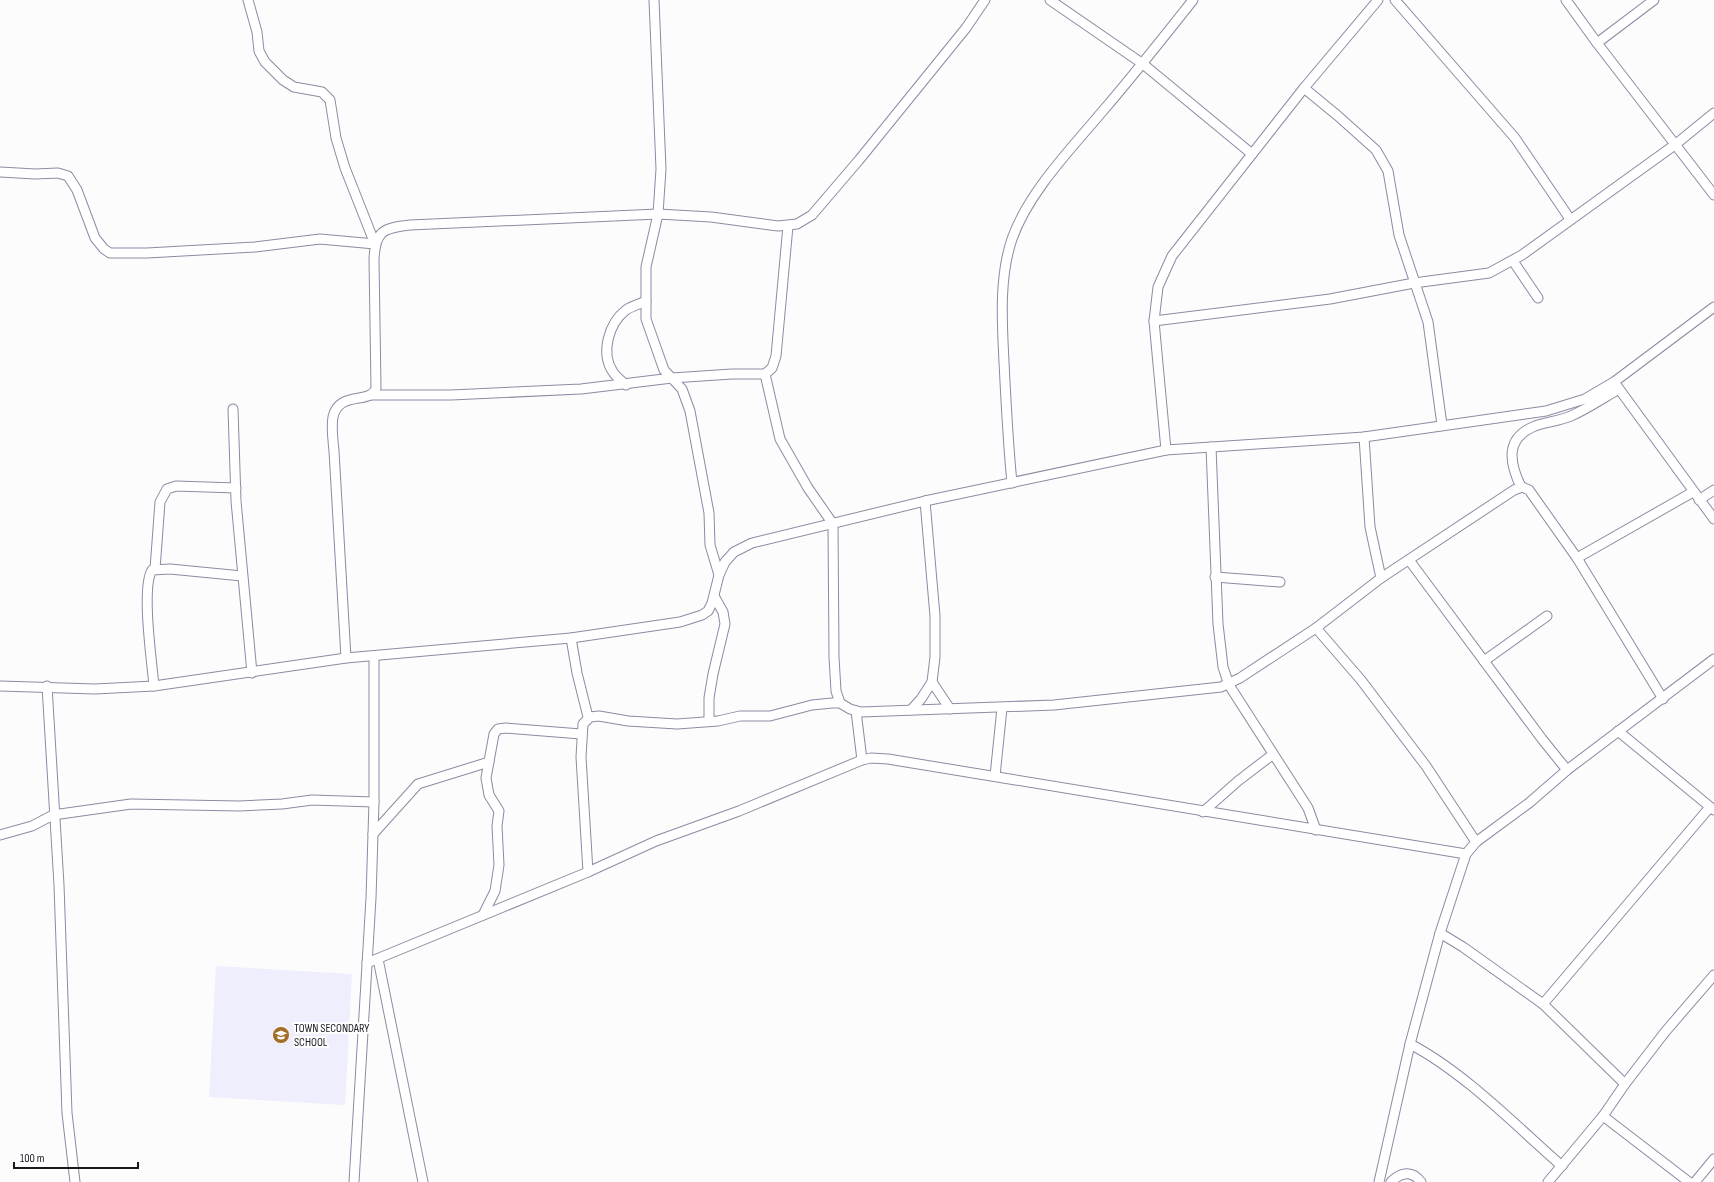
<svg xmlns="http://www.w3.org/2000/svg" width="1714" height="1182" font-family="'Sofia Sans Condensed',sans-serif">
	<rect width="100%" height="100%" fill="#fbfcfb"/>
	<!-- built -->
	<path fill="#efeefc" d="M216,966L352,974L345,1105L209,1097Z"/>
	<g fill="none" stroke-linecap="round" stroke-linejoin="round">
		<!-- street casing -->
		<g stroke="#8d8aa3" stroke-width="11">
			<g id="street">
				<path d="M654,0L661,169L658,214L646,267V319L664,370L682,389L690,411L709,513L710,545L719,575"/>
				<path d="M1050,0L1143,64L1252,154"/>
				<path d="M1395,0L1515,138L1570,219"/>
				<path d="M1566,0L1597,43L1714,195"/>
				<path d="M1597,43L1654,0"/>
				<path d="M1304,88L1338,116L1376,150L1388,171L1399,235L1428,322L1442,425"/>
				<path d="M0,172L35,174L58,173L68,176L77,190L95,238L104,249L110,253H147L255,247L320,239L375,244L345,168L336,138L330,100L322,92L294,87L283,80L265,62L259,51L257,32L248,0"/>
				<path d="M1513,261L1538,298"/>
				<path d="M1154,321L1330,299L1414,283L1489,273L1522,255L1676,144L1714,113"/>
				<path d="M765,374L780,439L808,488L833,524L834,657L836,691L840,703"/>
				<path d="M1614,382L1714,519"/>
				<path d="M626,385C622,381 616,377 613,372C600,353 609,323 626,310C632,306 640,304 646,301"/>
				<path d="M371,395H451L581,389L672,378L732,374H765L772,368L776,356L788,226"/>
				<path d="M233,409L236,501L252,673"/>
				<path d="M1364,437L1370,527L1381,578"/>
				<path d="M1211,447L1218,624L1223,667L1229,685L1308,808L1316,830"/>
				<path d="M1166,450L1154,321L1158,287L1172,256L1304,88L1378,0"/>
				<path d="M1012,483C1008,443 1006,403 1004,362C1002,322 999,277 1012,239C1028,193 1070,150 1101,113C1133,76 1163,38 1193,0"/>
				<path d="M1521,487C1509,462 1505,438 1535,426C1547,422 1559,421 1571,416C1587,409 1603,398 1619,389"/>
				<path d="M1699,500L1714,490"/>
				<path d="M1577,558L1693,492"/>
				<path d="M1409,560L1542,739L1567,770"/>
				<path d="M155,569L160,502L167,489L176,486L236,488"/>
				<path d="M1215,577L1280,582"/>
				<path d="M1316,628L1361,680L1426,766L1476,842"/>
				<path d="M571,638L577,673L588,717"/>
				<path d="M346,658L334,451C333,440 331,428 333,417C339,390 371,405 376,388L374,260C375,231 383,228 410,225L658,214L711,217L778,226L797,224L812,215L859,160L966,28L985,0"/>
				<path d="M1484,661L1547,616"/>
				<path d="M932,682L950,709"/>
				<path d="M0,686L95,689L154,686L346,658L571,638L680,622L702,615L708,611L712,603L719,575L725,562L734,552L752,543L925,501L1166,450L1364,437L1546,411L1585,399L1614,382L1714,307"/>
				<path d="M47,686L59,885L67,1113L75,1182"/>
				<path d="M154,686C152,662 141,588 152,570L170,569L242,576"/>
				<path d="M911,710L921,699L932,682L935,657V616L925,501"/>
				<path d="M856,711L862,760"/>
				<path d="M709,721V698L713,674L725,624L723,612L714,596"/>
				<path d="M1618,731L1714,810"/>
				<path d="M995,776L1002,708"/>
				<path d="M1203,812L1238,781L1272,755"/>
				<path d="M373,834L418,784L489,762"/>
				<path d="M0,835L32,826L53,815L131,804L239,806L282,804L312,800L374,802"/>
				<path d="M588,872L581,757L583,724L590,717L599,716L628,721L677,724L718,721L740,716H770L812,705L832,703H840L850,709L861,712L1054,705L1221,687L1240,678L1316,628L1381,578L1514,490L1522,487L1529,490L1577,558L1663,699"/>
				<path d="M483,915L495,891L499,865L497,826L499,811L489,795L486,778L494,734L498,729L506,728L581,734"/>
				<path d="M1440,933L1463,947L1543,1004L1625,1084"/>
				<path d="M378,959L423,1182"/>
				<path d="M367,963L588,872L656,841L739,811L862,760L871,758L888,759L1466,854"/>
				<path d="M1543,1004L1710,807"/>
				<path d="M1410,1044C1464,1072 1516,1126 1562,1166"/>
				<path d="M1603,1116L1689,1182"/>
				<path d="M354,1182L371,898L374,802V656"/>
				<path d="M1379,1182L1410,1044L1440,933L1466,854L1476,842L1529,803L1567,770L1714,659"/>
				<path d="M1391,1182C1401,1172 1412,1170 1421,1182"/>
				<path d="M1548,1182L1603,1116L1625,1084L1665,1032L1714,975"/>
				<path d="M1695,1182L1714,1159"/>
			</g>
		</g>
		<!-- street -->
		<use href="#street" stroke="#fff" stroke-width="9"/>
	</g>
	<!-- icons -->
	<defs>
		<g id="school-disc" transform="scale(0.9)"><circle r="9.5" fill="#a26d27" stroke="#fff"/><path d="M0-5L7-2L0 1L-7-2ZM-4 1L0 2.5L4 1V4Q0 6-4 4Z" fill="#fff"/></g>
	</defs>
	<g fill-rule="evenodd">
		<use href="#school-disc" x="281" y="1035"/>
	</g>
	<g text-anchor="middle" stroke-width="4" stroke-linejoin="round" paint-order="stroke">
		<!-- poi labels -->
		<g font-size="12" fill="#191821" stroke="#fff" text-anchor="start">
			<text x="294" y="1032">TOWN SECONDARY<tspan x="294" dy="14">SCHOOL</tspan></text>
		</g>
	</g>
	<!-- scale -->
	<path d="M14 1162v6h124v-6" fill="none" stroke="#191821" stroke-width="2"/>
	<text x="20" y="1162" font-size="12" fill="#191821" stroke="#ffffff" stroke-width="3" paint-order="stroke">100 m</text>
</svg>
